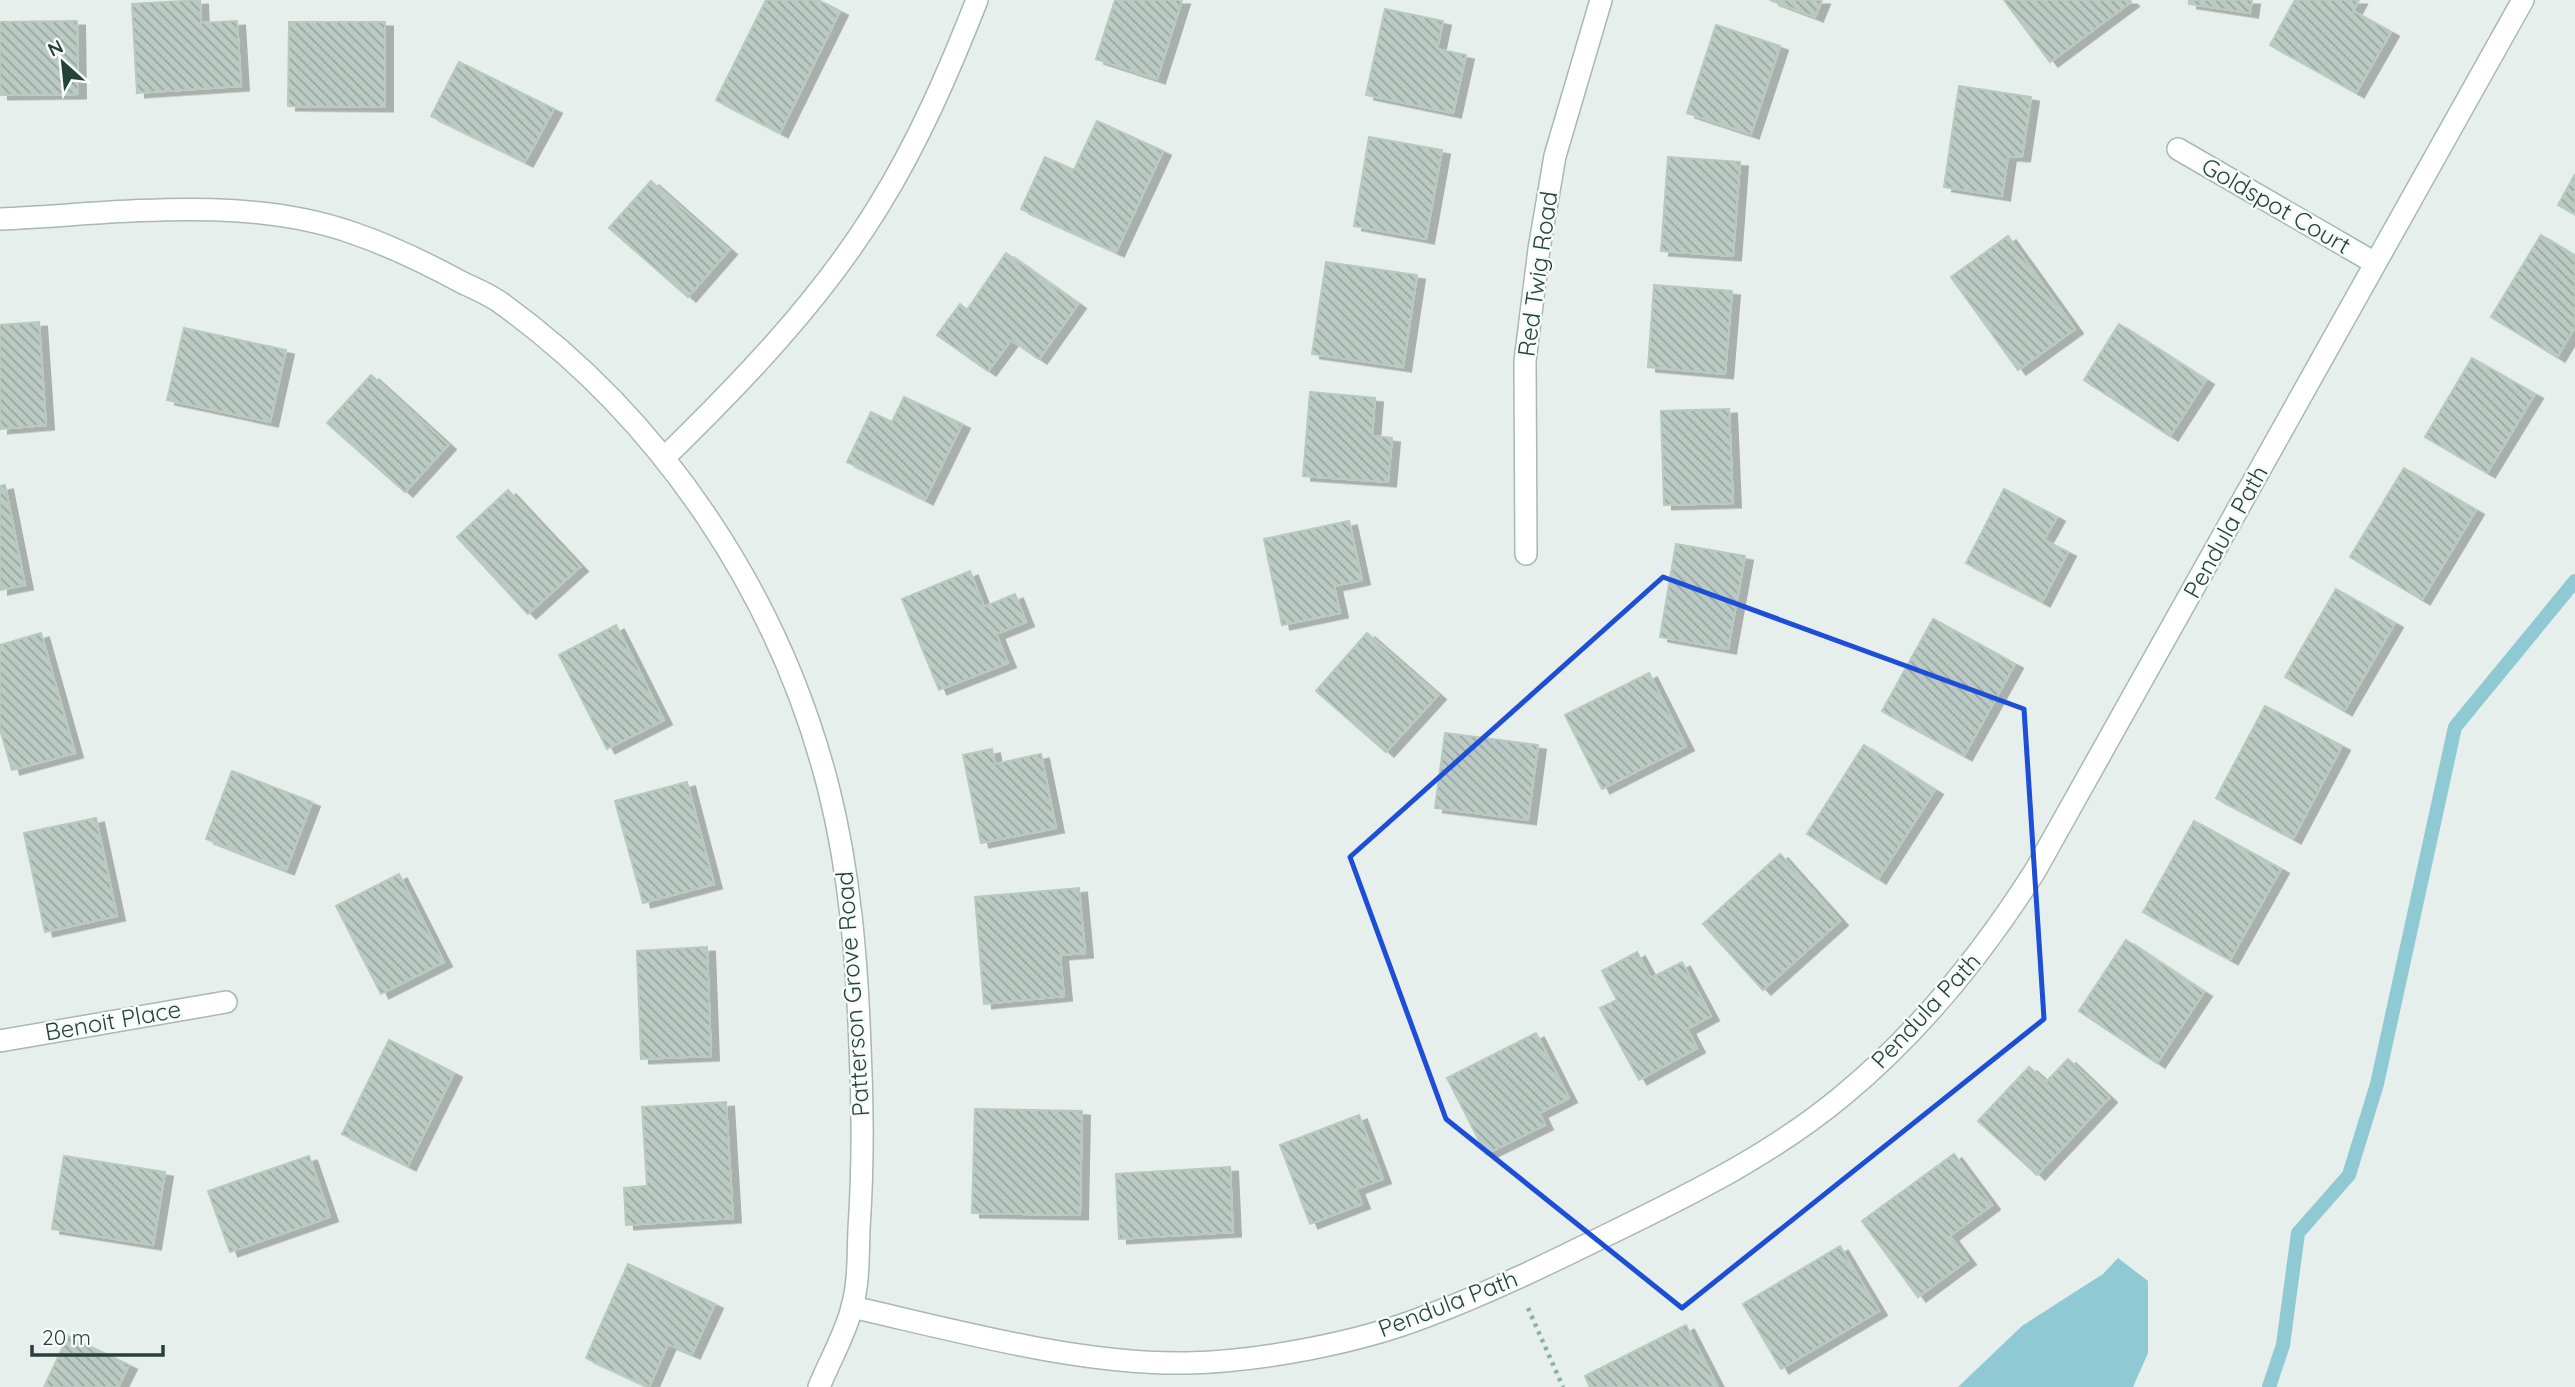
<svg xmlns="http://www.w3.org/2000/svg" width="2575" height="1387" font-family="Quicksand,sans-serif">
	<defs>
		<pattern id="building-back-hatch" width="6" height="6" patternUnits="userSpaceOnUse" patternTransform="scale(1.75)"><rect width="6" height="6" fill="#bbcac4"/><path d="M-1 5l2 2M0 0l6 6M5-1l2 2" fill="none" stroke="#98a6a0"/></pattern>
		<filter id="shadow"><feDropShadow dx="8" dy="4.5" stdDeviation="0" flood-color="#0004"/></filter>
	</defs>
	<rect width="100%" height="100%" fill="#e6efeb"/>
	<!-- water -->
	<path fill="#8ec9d4" d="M2118,1258L2148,1281V1353L2133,1387H1958L2022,1326L2103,1274Z"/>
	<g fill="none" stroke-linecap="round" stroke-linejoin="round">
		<!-- stream -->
		<path stroke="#8ec9d4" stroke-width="14" d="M2269,1387L2283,1345L2298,1233L2349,1175L2377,1084L2455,727L2575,581"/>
	</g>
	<!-- building -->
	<g fill="url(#building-back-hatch)" stroke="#b8c9c2" stroke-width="2" filter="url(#shadow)">
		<path d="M200,0L201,23L237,21L241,86L137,93L132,4Z"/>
		<path d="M766,0H818L840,11L780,133L716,100Z"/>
		<path d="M1115,0H1182L1157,79L1096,59Z"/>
		<path d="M1770,0H1822L1815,17Z"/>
		<path d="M2004,0H2129L2131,2L2050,62Z"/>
		<path d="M2189,0H2252L2250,13L2189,4Z"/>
		<path d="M2295,0H2359L2353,11L2391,32L2356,93L2270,45Z"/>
		<path d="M1385,9L1443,21L1437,49L1466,55L1453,113L1366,95Z"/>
		<path d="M77,21L78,94L0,95V22Z"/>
		<path d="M289,22H385V107L288,106Z"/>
		<path d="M1716,25L1780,46L1751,134L1687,113Z"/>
		<path d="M459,62L554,109L525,162L431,116Z"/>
		<path d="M1959,86L2031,97L2022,157L2008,156L2002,196L1944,187Z"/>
		<path d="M1097,121L1163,151L1116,252L1021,209L1045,157L1074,170Z"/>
		<path d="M1369,137L1442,150L1426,239L1354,226Z"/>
		<path d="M1668,157L1740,162L1733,256L1661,251Z"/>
		<path d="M2575,174V214L2558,205Z"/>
		<path d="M651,181L729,250L688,297L609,228Z"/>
		<path d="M2541,235L2575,256V327L2557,357L2491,317Z"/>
		<path d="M2008,236L2075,329L2018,370L1951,277Z"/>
		<path d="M1006,253L1078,304L1039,359L1011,340L988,371L937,335L960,304L967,310Z"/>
		<path d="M1326,262L1417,275L1403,367L1312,354Z"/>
		<path d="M1654,285L1732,291L1725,374L1648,367Z"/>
		<path d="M39,322L46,425L0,429V325Z"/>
		<path d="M2119,324L2206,380L2170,436L2084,380Z"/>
		<path d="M184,328L286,350L270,422L167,400Z"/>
		<path d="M2472,358L2535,394L2487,473L2425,437Z"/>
		<path d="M371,375L448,445L405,492L327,423Z"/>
		<path d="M1310,392L1375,398L1372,436L1392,438L1388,482L1303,476Z"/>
		<path d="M904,397L962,424L925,500L847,462L871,412L892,422Z"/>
		<path d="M1729,409L1733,503L1664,505L1661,411Z"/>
		<path d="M2404,468L2476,510L2422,600L2350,557Z"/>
		<path d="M5,485L25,585L0,590V486Z"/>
		<path d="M2004,489L2057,517L2044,540L2068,552L2042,602L1966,563Z"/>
		<path d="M508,490L580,567L528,614L457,537Z"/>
		<path d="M1349,521L1362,580L1334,586L1340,613L1282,625L1264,539Z"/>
		<path d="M1676,544L1745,556L1728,649L1660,637Z"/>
		<path d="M970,571L984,607L1015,594L1026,622L996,634L1008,663L939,690L902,599Z"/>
		<path d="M2336,589L2395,623L2344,711L2285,677Z"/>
		<path d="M1933,619L2015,664L1964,756L1882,711Z"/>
		<path d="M616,625L664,720L607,749L559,655Z"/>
		<path d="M41,633L75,753L12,770L0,729V645Z"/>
		<path d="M1367,633L1438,695L1386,752L1316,691Z"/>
		<path d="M1649,673L1686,746L1602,789L1565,715Z"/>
		<path d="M2265,706L2342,746L2293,839L2216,798Z"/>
		<path d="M1445,733L1538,745L1528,820L1435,808Z"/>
		<path d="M1864,745L1935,790L1878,879L1807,834Z"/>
		<path d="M992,749L995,764L1041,754L1056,828L981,843L963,755Z"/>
		<path d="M232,771L312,802L286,870L206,839Z"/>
		<path d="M687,782L714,884L643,903L615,801Z"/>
		<path d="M96,818L117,916L45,932L24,833Z"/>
		<path d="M2194,821L2281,869L2230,960L2143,912Z"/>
		<path d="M1780,854L1840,921L1763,990L1703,924Z"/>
		<path d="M399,874L444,962L381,994L336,906Z"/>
		<path d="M1079,888L1085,953L1060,955L1064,996L984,1004L975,897Z"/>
		<path d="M2126,940L2204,992L2157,1063L2079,1011Z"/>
		<path d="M707,947L711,1056L641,1059L637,951Z"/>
		<path d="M1637,952L1651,978L1682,962L1711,1016L1687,1029L1697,1048L1639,1080L1600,1008L1617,1000L1602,971Z"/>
		<path d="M1536,1033L1569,1098L1539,1113L1545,1125L1486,1154L1447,1078Z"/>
		<path d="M389,1040L454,1073L408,1166L342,1134Z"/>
		<path d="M2068,1059L2109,1098L2037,1175L1978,1121L2029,1067L2046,1082Z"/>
		<path d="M726,1102L733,1218L626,1225L624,1188L647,1186L642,1107Z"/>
		<path d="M975,1109L1082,1111L1080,1215L972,1213Z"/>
		<path d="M1359,1115L1383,1179L1356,1189L1362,1204L1310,1224L1280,1145Z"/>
		<path d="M1954,1154L1992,1205L1950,1236L1968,1260L1918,1297L1862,1221Z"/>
		<path d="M64,1156L165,1172L153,1245L52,1229Z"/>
		<path d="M309,1156L330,1217L230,1252L208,1191Z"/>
		<path d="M1230,1167L1233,1232L1119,1239L1116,1174Z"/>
		<path d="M1840,1246L1879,1311L1781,1369L1743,1304Z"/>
		<path d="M628,1264L715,1304L692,1354L668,1344L649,1387L586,1358Z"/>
		<path d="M1686,1325L1718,1387H1590L1585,1376Z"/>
		<path d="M68,1336L129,1365L118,1387H44Z"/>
	</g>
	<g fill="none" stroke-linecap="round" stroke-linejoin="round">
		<!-- minor casing -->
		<g stroke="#a8b8b2" stroke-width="24">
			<g id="minor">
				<path d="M2178,149L2375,263"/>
				<path d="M0,219C114,214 243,194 353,233C391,246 428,264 463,283C476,289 490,295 501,303C663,420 780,596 829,790C850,874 857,961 860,1047C863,1108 863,1169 859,1229C858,1254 859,1283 852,1307C846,1333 829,1362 819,1387"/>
				<path d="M664,458C742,382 821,300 878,207C919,141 949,71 977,0"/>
				<path d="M1526,554L1525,361L1539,249L1555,156L1601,0"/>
				<path d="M0,1041L226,1002"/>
				<path d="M852,1307C958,1331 1080,1365 1187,1363C1262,1361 1358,1343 1427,1316C1491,1292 1552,1262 1613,1232C1693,1193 1772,1154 1841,1097C1919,1033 1981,956 2035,871L2523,0"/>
			</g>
		</g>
		<!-- path -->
		<path stroke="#86b3a5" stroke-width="4.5" stroke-dasharray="3.5 5" stroke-linecap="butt" d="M1528,1308L1563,1387"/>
		<!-- minor -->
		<use href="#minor" stroke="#fff" stroke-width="21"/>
	</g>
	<!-- marked area -->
	<path fill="none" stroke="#1d4ed8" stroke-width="5" stroke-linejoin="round" d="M1663,577L2024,709L2044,1019L1682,1308L1446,1119L1350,857Z"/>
	<g text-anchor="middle" stroke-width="5" stroke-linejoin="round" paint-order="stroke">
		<!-- street labels -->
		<g font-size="24" fill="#24423a" stroke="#f7fbf9">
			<text transform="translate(2276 206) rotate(30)" y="8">Goldspot Court</text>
			<text transform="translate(1538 274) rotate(-82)" y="8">Red Twig Road</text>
			<text transform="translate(2226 532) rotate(-61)" y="8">Pendula Path</text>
			<text transform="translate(853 994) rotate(-94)" y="8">Patterson Grove Road</text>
			<text transform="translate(1926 1011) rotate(-47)" y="8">Pendula Path</text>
			<text transform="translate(113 1021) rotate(-10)" y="8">Benoit Place</text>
			<text transform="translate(1448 1304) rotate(-21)" y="8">Pendula Path</text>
		</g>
	</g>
	<!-- north arrow -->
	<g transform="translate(63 63) rotate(333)" stroke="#f7fbf9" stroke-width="5" paint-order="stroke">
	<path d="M0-5L12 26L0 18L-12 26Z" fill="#24423a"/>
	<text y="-10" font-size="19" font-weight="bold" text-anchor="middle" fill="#24423a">N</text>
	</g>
	<!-- scale -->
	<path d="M32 1345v10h131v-10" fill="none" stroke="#24423a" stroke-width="3.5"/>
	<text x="42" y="1345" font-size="21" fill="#24423a" stroke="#f7fbf9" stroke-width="5" paint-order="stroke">20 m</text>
</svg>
